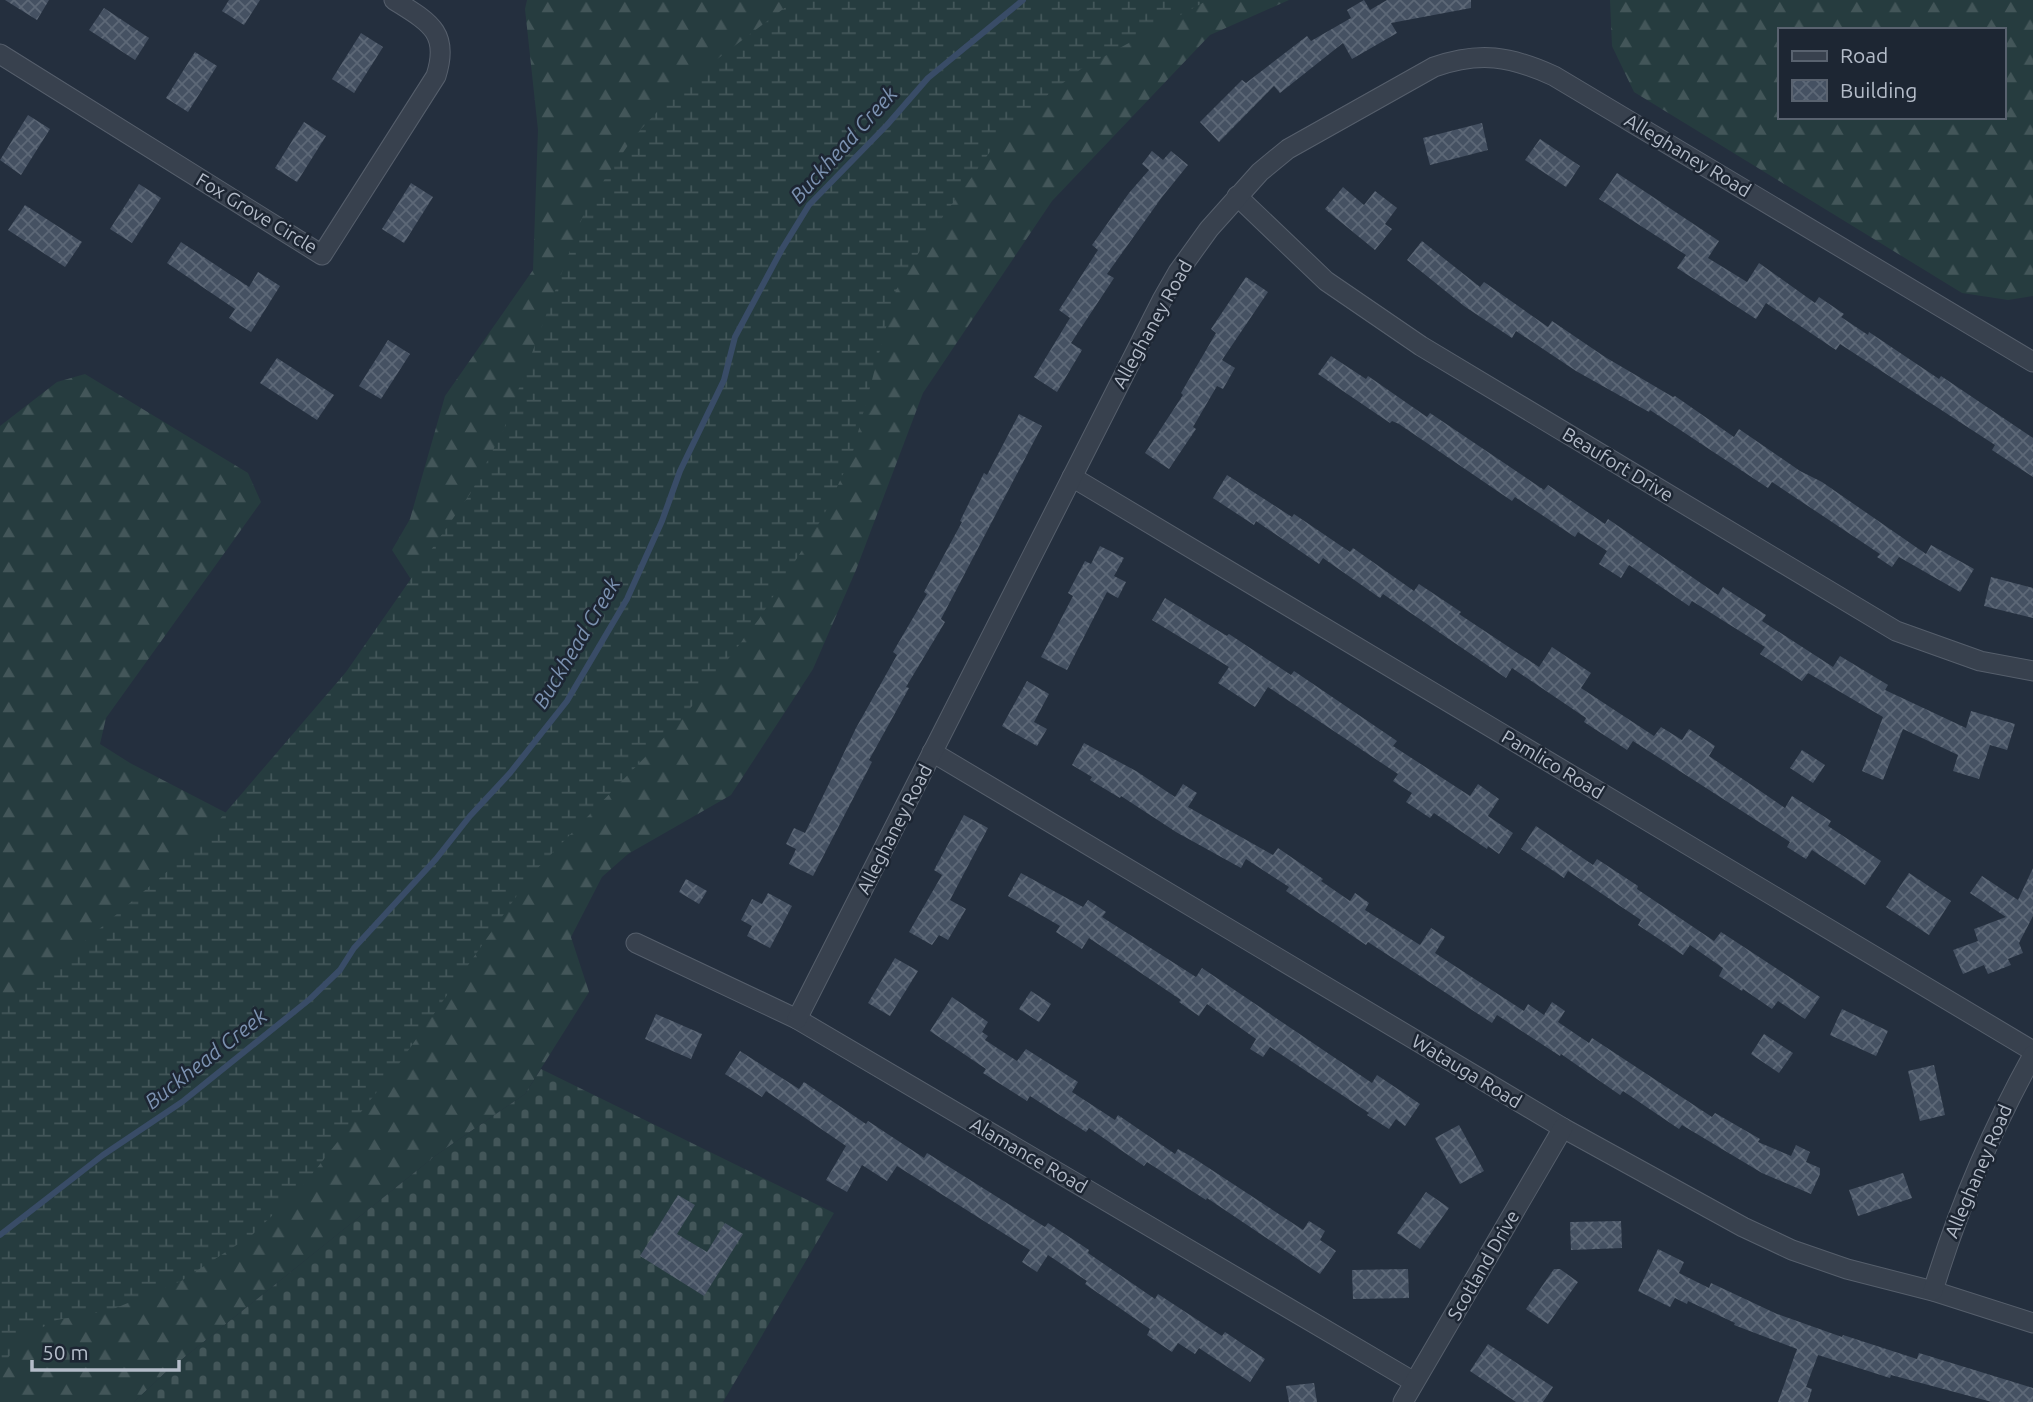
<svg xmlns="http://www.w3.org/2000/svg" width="2033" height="1402" font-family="Ubuntu,sans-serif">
	<defs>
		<pattern id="forest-firs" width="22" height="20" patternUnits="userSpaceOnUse" patternTransform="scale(1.75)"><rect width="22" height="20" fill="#263c3f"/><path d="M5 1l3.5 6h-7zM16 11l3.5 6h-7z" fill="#435659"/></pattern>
		<pattern id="wetland-marsh" width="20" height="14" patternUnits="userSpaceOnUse" patternTransform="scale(1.75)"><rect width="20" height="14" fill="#263c3f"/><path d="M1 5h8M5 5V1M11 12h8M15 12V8" fill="none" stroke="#435659"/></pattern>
		<pattern id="cemetery-stones" width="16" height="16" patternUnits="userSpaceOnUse" patternTransform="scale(1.75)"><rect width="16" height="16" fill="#263c3f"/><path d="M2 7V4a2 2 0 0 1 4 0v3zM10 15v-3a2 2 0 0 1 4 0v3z" fill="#435659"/></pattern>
		<pattern id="building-cross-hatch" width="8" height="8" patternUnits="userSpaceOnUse" patternTransform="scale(1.75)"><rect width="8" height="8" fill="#455162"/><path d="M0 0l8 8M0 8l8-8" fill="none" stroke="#5d6877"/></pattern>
	</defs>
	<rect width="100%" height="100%" fill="#242f3e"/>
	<!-- forest -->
	<g fill="url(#forest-firs)" fill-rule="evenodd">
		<path d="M527,0H1289L1210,35L1052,201L923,393L856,570L813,669L731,795L628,854L602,877L571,937L589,992L525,1094L435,1156L165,1373L134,1402H0V426L57,382L85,374L248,473L261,502L106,718L100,744L130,763L242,821L421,595L392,550L410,519L445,396L533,270L538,130L525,9Z"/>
		<path d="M1610,0H2033V296L2008,300L1962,293L1634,92L1612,46ZM1779,30H2003V117H1779Z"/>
	</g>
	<!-- wetland -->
	<path fill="url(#wetland-marsh)" d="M795,0H1208L1081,69L1040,101L992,149L929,236L896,290L852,455L824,515L759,619L682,719L532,874L398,1065L302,1187L252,1235L181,1281L111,1310L57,1320L23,1337L0,1369V1009L52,969L196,847L346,672L470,494L503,431L587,205L633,138L678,89Z"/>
	<!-- cemetery -->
	<path fill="url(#cemetery-stones)" d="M541,1069L834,1213L723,1402H134L165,1373L435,1156L525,1094Z"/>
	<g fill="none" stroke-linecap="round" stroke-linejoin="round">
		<!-- stream -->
		<path stroke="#394c67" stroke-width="6" d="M0,1235L103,1155L182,1102L310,999L340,970L354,948L436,859L470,816L510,773L567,701L627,599L662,521L680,471L724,380L735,337L782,249L809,205L887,125L928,78L1023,0"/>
	</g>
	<!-- building -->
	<g fill="url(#building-cross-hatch)">
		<path d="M5,0H49L37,20Z"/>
		<path d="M229,0H260L244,25L222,11Z"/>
		<path d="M1364,0L1370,10L1387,0H1471V8L1391,23L1397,33L1352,59L1343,43L1280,93L1274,86L1219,142L1200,122L1242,80L1246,83L1307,36L1311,41L1351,18L1347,10Z"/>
		<path d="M104,8L149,38L135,60L89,30Z"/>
		<path d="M361,33L383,47L354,93L332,79Z"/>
		<path d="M195,52L217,66L188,112L166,98Z"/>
		<path d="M28,115L50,129L21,175L0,160Z"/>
		<path d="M304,122L326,136L297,182L275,168Z"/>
		<path d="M1482,123L1488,150L1430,165L1423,138Z"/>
		<path d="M1540,139L1580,166L1566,187L1525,160Z"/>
		<path d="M1152,151L1163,160L1171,151L1188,165L1162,197L1107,274L1114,278L1071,343L1082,350L1057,392L1034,377L1070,318L1059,310L1098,250L1092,245L1129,193L1149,170L1142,164Z"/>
		<path d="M1617,173L1719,241L1708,258L1747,282L1759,263L1815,303L1819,297L1844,314L1841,317L1868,335L1869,332L1939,379L1941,376L2033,438V477L1992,450L1995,445L1840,344L1836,350L1766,303L1756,319L1677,268L1686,255L1599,199Z"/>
		<path d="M411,183L433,197L404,243L382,229Z"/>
		<path d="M139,184L161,198L132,243L110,229Z"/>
		<path d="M1343,187L1364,205L1375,191L1397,208L1385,224L1392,229L1375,250L1325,209Z"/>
		<path d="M25,205L82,242L65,267L8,230Z"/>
		<path d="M1422,241L1480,287L1484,282L1548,327L1552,321L1605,357L1673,397L1675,396L1734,437L1739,429L1800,471L1822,482L1926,554L1931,545L1974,569L1960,592L1899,557L1892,567L1877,557L1880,554L1772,482L1768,488L1650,410L1649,412L1576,371L1516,331L1512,338L1464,306L1407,260Z"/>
		<path d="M181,242L249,287L258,272L280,286L251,332L229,318L235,309L167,263Z"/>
		<path d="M1246,277L1268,292L1222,360L1235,368L1223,389L1217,386L1193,427L1196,429L1169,469L1145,453L1183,395L1181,393L1216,333L1211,329Z"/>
		<path d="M388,340L410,354L381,399L359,386Z"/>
		<path d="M1331,356L1366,379L1368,376L1427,417L1430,413L1544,490L1548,485L1605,524L1608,519L1718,595L1723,587L1766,615L1762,621L1833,667L1840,656L1888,685L1885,690L1966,728L1971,711L2015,724L2007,750L1990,745L1979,779L1953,771L1958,755L1903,729L1883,780L1862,771L1883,717L1808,673L1802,681L1760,654L1765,647L1692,601L1689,606L1629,565L1621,578L1599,564L1607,551L1578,532L1575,537L1515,497L1512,501L1399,424L1392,421L1390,423L1318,374Z"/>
		<path d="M277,358L334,395L317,420L260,383Z"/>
		<path d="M1019,414L1042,426L941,619L945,622L906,687L909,688L869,760L872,762L813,876L789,864L796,849L786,844L794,828L805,833L856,728L897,655L893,652L927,594L924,592L962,522L960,521L984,473L987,475Z"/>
		<path d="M1227,475L1292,517L1294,514L1350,552L1353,548L1414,591L1419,584L1461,612L1459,614L1539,667L1552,647L1591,673L1581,688L1654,736L1661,727L1682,740L1689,729L1715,746L1709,756L1785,808L1792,796L1831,821L1828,826L1881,861L1865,885L1812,850L1806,859L1787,847L1790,842L1633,741L1627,750L1584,722L1586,718L1512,668L1506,678L1383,594L1380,598L1323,558L1319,564L1256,521L1254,525L1213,498Z"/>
		<path d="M1100,546L1124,558L1114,576L1126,582L1118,598L1107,592L1067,670L1041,657L1073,596L1068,593L1085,561L1091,564Z"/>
		<path d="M1991,577L2033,588V618L1984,606Z"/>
		<path d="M1165,598L1227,636L1229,634L1291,675L1294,671L1397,741L1393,746L1470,796L1478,784L1499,799L1488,816L1513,833L1499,854L1488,846L1487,849L1434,813L1430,818L1406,802L1412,793L1393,781L1398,774L1268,687L1255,707L1218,683L1229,667L1152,620Z"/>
		<path d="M1027,681L1049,694L1034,722L1047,729L1037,746L1002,726Z"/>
		<path d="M1084,743L1136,771L1175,797L1183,784L1197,793L1188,807L1273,855L1278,848L1323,879L1321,881L1350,901L1355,893L1369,903L1365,910L1420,945L1431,928L1445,937L1435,953L1464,972L1524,1011L1528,1004L1544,1015L1552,1002L1565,1011L1558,1022L1589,1043L1592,1038L1712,1117L1715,1113L1760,1139L1758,1142L1791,1156L1796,1145L1810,1152L1806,1162L1820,1168V1174L1811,1194L1762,1173L1682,1125L1679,1129L1623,1091L1620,1095L1561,1054L1560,1056L1497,1015L1492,1023L1368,942L1366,945L1286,891L1289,887L1246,859L1241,868L1176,832L1121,796L1120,798L1090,780L1092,777L1072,765Z"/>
		<path d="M1802,750L1825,765L1813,783L1790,768Z"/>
		<path d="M964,815L988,828L950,900L966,909L948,940L939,935L932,945L909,932L942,875L934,870Z"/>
		<path d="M1536,826L1593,865L1597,859L1638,886L1637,889L1714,941L1721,932L1820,997L1805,1019L1778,1001L1772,1009L1743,989L1742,991L1719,976L1723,968L1690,945L1683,955L1638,925L1641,920L1568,871L1564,878L1521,849Z"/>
		<path d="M2033,868V916L2019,943L2023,953L2008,959L2011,965L1988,974L1984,965L1963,974L1953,950L1978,941L1974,929L2006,917L1970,893L1982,876L2018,900Z"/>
		<path d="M1021,873L1083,907L1088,900L1106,912L1102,917L1196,977L1202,968L1372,1083L1377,1075L1420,1104L1405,1126L1396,1119L1389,1129L1367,1115L1369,1113L1270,1047L1263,1057L1250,1049L1256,1039L1207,1004L1199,1016L1179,1002L1181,1000L1089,938L1082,949L1056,932L1060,926L1008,896Z"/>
		<path d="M1909,873L1951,901L1929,935L1886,907Z"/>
		<path d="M686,879L707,891L699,904L679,892Z"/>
		<path d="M768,893L792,906L770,948L747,936L752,926L741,920L752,899L762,904Z"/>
		<path d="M895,958L918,971L890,1016L868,1003Z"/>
		<path d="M1031,991L1051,1004L1039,1022L1019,1009Z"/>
		<path d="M952,997L988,1022L982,1032L988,1036L985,1040L1017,1061L1026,1049L1078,1082L1072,1092L1115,1120L1118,1115L1175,1154L1178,1149L1192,1157L1303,1230L1309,1221L1325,1231L1320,1240L1336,1251L1320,1274L1207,1198L1206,1200L1147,1162L1144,1166L1089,1128L1086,1132L1030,1096L1027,1101L983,1073L986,1069L930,1031Z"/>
		<path d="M1842,1009L1888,1031L1876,1056L1830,1035Z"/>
		<path d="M656,1014L702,1034L691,1059L645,1039Z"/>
		<path d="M1764,1034L1793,1053L1779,1073L1751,1054Z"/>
		<path d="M740,1051L799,1089L804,1082L866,1124L868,1121L924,1158L927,1153L1045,1227L1048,1223L1089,1250L1088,1253L1155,1299L1158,1294L1222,1336L1225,1332L1265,1359L1250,1382L1199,1348L1195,1354L1178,1343L1172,1352L1147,1335L1150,1329L1085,1284L1087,1281L1048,1255L1037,1272L1022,1262L1030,1250L897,1166L887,1181L862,1165L847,1192L826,1180L846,1146L766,1091L762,1097L725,1074Z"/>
		<path d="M1934,1065L1945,1115L1920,1121L1908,1071Z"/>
		<path d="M1459,1125L1484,1171L1460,1184L1435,1138Z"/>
		<path d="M1903,1173L1912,1198L1858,1216L1849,1190Z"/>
		<path d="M1426,1192L1449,1208L1420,1249L1397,1233Z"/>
		<path d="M678,1195L695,1205L677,1234L707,1252L725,1223L743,1234L704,1296L640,1256Z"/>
		<path d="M1621,1221L1622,1248L1571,1250L1570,1222Z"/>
		<path d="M1658,1249L1684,1262L1679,1273L1709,1288L1711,1283L1777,1314L1842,1337L1843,1335L1917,1359L1919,1353L2033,1388V1402H1992L1891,1375L1890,1378L1818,1355L1806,1387L1812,1389L1808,1402H1778L1797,1349L1734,1325L1735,1323L1688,1301L1687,1304L1675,1298L1670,1307L1638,1291Z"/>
		<path d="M1408,1269L1409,1298L1353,1299L1352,1270Z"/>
		<path d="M1554,1269H1560L1578,1282L1548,1324L1526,1309Z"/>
		<path d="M1488,1344L1553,1387L1543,1402H1516L1470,1371Z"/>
		<path d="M1314,1383L1317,1402H1289L1286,1386Z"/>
	</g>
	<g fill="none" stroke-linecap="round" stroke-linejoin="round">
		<!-- street casing -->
		<g stroke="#565f6c" stroke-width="21">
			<g id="street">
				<path d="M0,54L322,255L436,76C450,32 429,22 394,0"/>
				<path d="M1237,196L1326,281L1421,346L1896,631L1980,661L2033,671"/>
				<path d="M1072,477L2033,1051"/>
				<path d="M932,752L1563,1128L1743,1227L1792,1250L1847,1269L1933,1291L2033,1323"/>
				<path d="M636,943L797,1019L1414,1382"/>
				<path d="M797,1019L1162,300L1178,272L1209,229L1260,172L1288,149L1434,67C1480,51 1510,56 1554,76L2033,362"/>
				<path d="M1933,1291C1958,1208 1991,1131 2033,1055"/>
				<path d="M1403,1402L1563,1128"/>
			</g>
		</g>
		<!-- street -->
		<use href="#street" stroke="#38414e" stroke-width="19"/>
	</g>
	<g text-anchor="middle" stroke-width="5" stroke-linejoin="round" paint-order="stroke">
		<!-- street labels -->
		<g font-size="19" fill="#b4bcc9" stroke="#1d2633">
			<text transform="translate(1688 155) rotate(31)" y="7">Alleghaney Road</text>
			<text transform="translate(257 213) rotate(31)" y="7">Fox Grove Circle</text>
			<text transform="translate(1152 324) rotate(-61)" y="7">Alleghaney Road</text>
			<text transform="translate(1618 464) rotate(31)" y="7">Beaufort Drive</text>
			<text transform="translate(1553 764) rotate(31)" y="7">Pamlico Road</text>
			<text transform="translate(894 829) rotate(-63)" y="7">Alleghaney Road</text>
			<text transform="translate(1467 1071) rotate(31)" y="7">Watauga Road</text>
			<text transform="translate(1029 1155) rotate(30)" y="7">Alamance Road</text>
			<text transform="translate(1978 1171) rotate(-67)" y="7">Alleghaney Road</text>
			<text transform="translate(1483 1265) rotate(-60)" y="7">Scotland Drive</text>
		</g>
		<!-- water labels -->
		<g font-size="21" font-style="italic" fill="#7c92b1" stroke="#1d2633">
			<text transform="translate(844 145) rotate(-48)" y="7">Buckhead Creek</text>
			<text transform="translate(577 643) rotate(-59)" y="7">Buckhead Creek</text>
			<text transform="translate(206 1059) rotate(-38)" y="7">Buckhead Creek</text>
		</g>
	</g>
	<!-- legend -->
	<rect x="1778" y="28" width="228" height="91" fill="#1d2633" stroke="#59626f" stroke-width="2"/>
	<rect x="1792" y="51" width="35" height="10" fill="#38414e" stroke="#59626f" stroke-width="2"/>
	<text x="1840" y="63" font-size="21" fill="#b4bcc9">Road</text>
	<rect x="1792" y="80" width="35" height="21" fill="url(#building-cross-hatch)" stroke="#59626f" stroke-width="2"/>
	<text x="1840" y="98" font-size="21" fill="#b4bcc9">Building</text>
	<!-- scale -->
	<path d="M32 1360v10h147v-10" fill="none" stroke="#b4bcc9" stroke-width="3.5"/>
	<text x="42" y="1360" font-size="21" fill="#b4bcc9" stroke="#1d2633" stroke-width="5" paint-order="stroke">50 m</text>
</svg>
